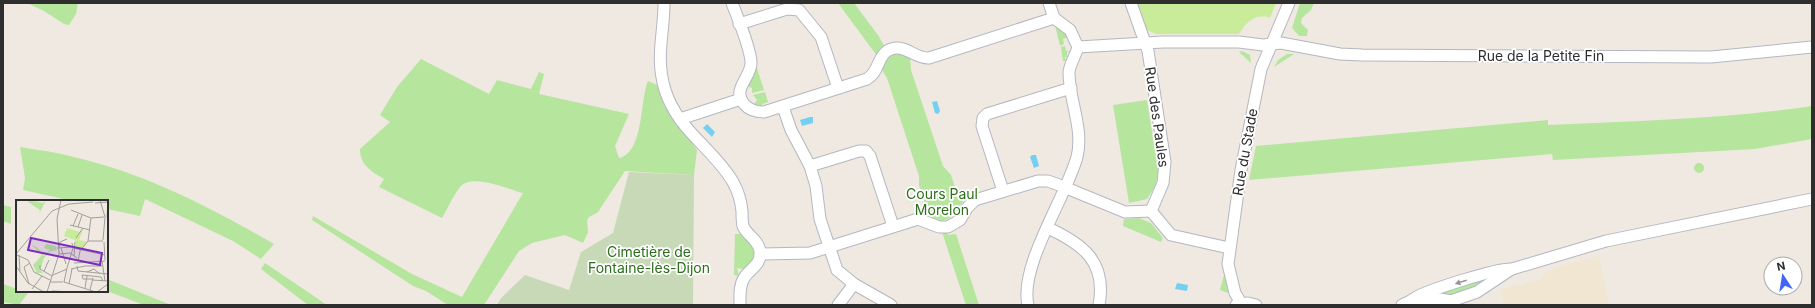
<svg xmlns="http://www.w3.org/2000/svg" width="1815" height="308" font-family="Inter,sans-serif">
	<rect width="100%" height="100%" fill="#efe9e1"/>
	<!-- education -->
	<path fill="#f0e6d1" d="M1599,256L1609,305H1504L1501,293L1502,289L1519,285L1523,286L1525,283L1538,280L1542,278L1544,273L1553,271V268Z"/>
	<!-- green -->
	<g fill="#b6e59e">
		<path d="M27,3H78L76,14L69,25L64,24L44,11Z"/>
		<path d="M838,3H854L878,35L890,56L898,53L910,58L911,70L943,166L951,175L958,196L967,194L968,197C956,206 959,216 943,221L948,235L956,234L979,305H966L943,235L940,221L925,214L923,208L926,207L919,185V176L887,78L882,70L883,64Z"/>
		<path d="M1300,3H1314L1311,10L1302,18L1301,23L1308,30L1307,36H1299L1292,28Z"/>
		<path d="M1055,25L1070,37L1063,39L1064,44L1060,46Z"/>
		<path d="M1065,46L1066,51H1073L1067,52V56L1072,57H1065V59L1070,60V61H1063L1061,47Z"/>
		<path d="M1242,51L1250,55L1251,63L1239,52Z"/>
		<path d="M1287,54H1294L1274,67L1278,60Z"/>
		<path d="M421,59L489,94L497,80L531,89L539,72L544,74L539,94L629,114L615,146L619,158C644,153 640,99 648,81L657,85L664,106L697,150L694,175L625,171L598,212L589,217L587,220L588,232L583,243L565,235L532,243L519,251L484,305H448L426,291L413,286L312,220L313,216L412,274L462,297L523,193C507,189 472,173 460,187C453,196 448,208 442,218L379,187L384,179C371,171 360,165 360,149L390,122L380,115L397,87Z"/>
		<path d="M754,67L757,68L764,90L752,93V88L745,85Z"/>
		<path d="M765,92L768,102L762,104L763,110L752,107L757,100L753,95Z"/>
		<path d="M1147,100L1158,170L1156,185L1147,199L1129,203L1113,105Z"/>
		<path d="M1812,106V139L1755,149L1553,160L1552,154L1249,180L1256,146L1548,120V125C1636,121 1724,119 1812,106Z"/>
		<path d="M20,147C38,150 56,152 74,157C144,173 212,208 274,244L261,259L233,241L145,199L140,216L107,209V201H73L23,190L25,178Z"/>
		<circle cx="1699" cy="168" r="5"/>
		<path d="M3,205L11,207V224L3,221Z"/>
		<path d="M1139,218L1151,223L1163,238L1161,242L1123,226L1124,219Z"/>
		<path d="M735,234H742L754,244L755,257L745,271L743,269L737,268L739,276L734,275Z"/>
		<path d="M265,263L327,305H308L261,269Z"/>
		<path d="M1224,275H1226L1228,293L1220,290Z"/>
		<path d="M107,279L171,305H144L107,291Z"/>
		<path d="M1481,280L1482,284L1477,289L1445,297L1443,291Z"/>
		<path d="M3,284L17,289V291L28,293L19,305L3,302Z"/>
	</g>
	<!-- cemetery -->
	<path fill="#c8d9b8" d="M629,172L694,175L693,305H497L501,298L525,275L569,290L581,252L613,233Z"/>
	<!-- pitch -->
	<path fill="#c9ec9a" d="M1138,3H1276L1270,18C1256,13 1246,22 1239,34H1156L1147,30Z"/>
	<!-- water -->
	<g fill="#75cff0">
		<path d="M937,101L940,111L938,114L935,113L932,102Z"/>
		<path d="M810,117H813V123L802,126L800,120Z"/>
		<path d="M707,124L715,132L712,137L703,128Z"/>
		<path d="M1032,155H1036L1039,166L1034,168L1030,157Z"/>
		<path d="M1177,283L1188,285L1187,291L1175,289Z"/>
	</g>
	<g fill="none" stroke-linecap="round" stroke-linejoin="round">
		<!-- minor casing -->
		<g stroke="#b4b7c1" stroke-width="13">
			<g id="minor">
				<path d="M664,3C664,35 655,57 665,90C678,131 714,149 733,182C738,191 741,201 742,211C742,216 742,222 743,226C747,236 758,239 760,251C762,265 749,269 744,278C739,286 740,296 740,305"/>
				<path d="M732,3C738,19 750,46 751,62C752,77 731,89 744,104C749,110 756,112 764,112L867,79C879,72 877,58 887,51C903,41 914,59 929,58L1054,18"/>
				<path d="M1131,3L1148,51L1165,162L1163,183L1151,211"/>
				<path d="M739,24L787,9L799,10L821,37L838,88"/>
				<path d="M1078,47L1163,42H1239L1263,45L1281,43L1340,54L1362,55L1711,57L1812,47"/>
				<path d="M783,107L791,130L810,166L816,186L820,219L837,270L854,284L891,305"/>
				<path d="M680,119L741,99"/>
				<path d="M810,166L859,151H866L870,156L893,226"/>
				<path d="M1003,191L982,126L983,118L987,114L1071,88"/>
				<path d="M1151,211L1171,235L1229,248"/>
				<path d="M1048,228C1083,244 1107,262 1099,305"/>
				<path d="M760,254L810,253L918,219L939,227H948L960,220L967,208L975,200L1038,181H1048L1059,185L1125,212L1151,211"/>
				<path d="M1418,302L1440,299L1451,301L1477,292L1510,270"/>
				<path d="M1241,303L1235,293L1228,264L1241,170L1261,69L1289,3"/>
				<path d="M838,305L854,284"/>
				<path d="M1028,305C1019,266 1066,197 1077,157C1084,129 1069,100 1069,73C1069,65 1076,55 1078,47L1070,30L1054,18L1049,3"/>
				<path d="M1236,305L1248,303L1256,305"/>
				<path d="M1402,305C1408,303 1411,301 1415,298C1425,291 1500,267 1512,269L1606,241L1812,199"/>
			</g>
		</g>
		<!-- minor -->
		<use href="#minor" stroke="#fff" stroke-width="11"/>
	</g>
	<!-- one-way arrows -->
	<defs><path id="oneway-solid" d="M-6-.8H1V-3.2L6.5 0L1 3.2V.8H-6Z"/></defs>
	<use fill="#969696" href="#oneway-solid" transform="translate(1461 282) rotate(162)"/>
	<g text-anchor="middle" stroke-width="3.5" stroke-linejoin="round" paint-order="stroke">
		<!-- street labels -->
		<g font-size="14" fill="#2e2e2e" stroke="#fff">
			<text x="1541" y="61">Rue de la Petite Fin</text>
			<text transform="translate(1157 117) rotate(82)" y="5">Rue des Paules</text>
			<text transform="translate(1245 152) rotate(-80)" y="5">Rue du Stade</text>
		</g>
		<!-- park labels -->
		<g font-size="14" fill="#2c6e1b" stroke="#fff">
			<text x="942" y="199">Cours Paul<tspan x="942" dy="16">Morelon</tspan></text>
			<text x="649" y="257">Cimetière de<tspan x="649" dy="16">Fontaine-lès-Dijon</tspan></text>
		</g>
	</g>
	<!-- overview -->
	<g transform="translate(16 200)">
		<rect width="92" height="92" fill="#efe9e1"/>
		<path d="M13,0L27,3L30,0L23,14L24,10L12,2ZM14,43L23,49L28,56L30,54L25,49L30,53L34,50L28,48L30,44L40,46L41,50L33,52L28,58L24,70L27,73H21L17,65L26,55Z" fill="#b6e59e"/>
		<path d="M51,28L64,32L67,29L63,40L71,42L65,49L60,48L59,40L48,36Z" fill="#c9ec9a"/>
		<path fill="none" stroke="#a29e99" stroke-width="1" d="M84,0L89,17L87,40M79,3L92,2M55,10L75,18L88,17M91,17L92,5M54,25L74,30M57,26L62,14M62,27L66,15M60,38L67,28M72,41H87M88,42L89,60M41,48L56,47M43,48L44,42L51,39M45,48L50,64M57,48L89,55M0,54L36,11L53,4L77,2M43,54L41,19L45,0M43,54L54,53L61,58M1,55L12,60L18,72L34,80M3,55L4,71M58,56L59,42M62,61L64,51L72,41L75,18M86,61L89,81M58,63L89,61M24,65V69L36,76M0,66L12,83L28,92M61,66L62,71L92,74M69,66H86M51,68L57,48L56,43M55,69L69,66M28,71L33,60M71,72L78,69L84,74M37,75L51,69M77,79H67L66,75L85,77L87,81M76,80L92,81M34,82H47M48,82L80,92M48,82L51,68M13,84L8,67L14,63M53,84L56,69M69,88L71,76M16,89L26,76M74,90L77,78M36,91L57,92M31,92L43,54M81,92L92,84"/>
		<path fill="#7b2cbf" fill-opacity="0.15" stroke="#7b2cbf" stroke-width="2" d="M15,38L86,53L84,65L12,50Z"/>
		<rect width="92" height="92" fill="none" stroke="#2e2e2e" stroke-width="2"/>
	</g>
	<!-- border -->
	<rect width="1815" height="308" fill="none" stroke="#2e2e2e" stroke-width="8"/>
	<!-- north arrow -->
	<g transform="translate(1783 276) rotate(348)"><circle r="19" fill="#ffffff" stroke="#ababab"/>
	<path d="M0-3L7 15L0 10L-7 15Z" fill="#4264fb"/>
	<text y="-6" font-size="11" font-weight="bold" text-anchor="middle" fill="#2e2e2e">N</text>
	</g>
</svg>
